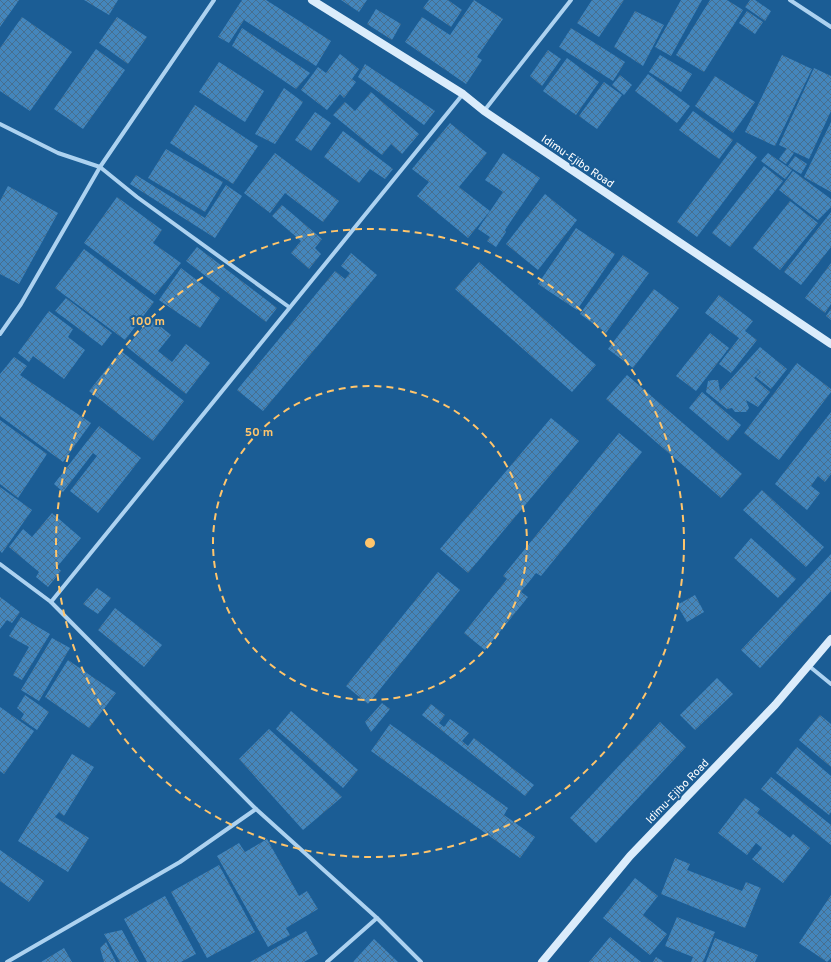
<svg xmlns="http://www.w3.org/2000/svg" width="831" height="962" font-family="Overpass,sans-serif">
	<defs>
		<pattern id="building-cross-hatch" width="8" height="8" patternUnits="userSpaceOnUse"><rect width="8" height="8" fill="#4486bc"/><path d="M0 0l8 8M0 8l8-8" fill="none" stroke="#476f8f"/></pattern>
	</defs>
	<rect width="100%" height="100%" fill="#1b5d95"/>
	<!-- building -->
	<g fill="url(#building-cross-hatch)">
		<path d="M0,0H19L0,27Z"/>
		<path d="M84,0H118L109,15Z"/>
		<path d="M242,0H266L331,41L316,66L244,20L229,43L218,37Z"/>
		<path d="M341,0H367L359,12Z"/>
		<path d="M429,0H448L462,10L451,27L423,8Z"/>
		<path d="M474,0L503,19L477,57L482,60L466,84L405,42L422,17L450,35Z"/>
		<path d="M592,0H624L599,37L577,23Z"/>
		<path d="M681,0H702L671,56L655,47Z"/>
		<path d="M710,0H727L743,10L704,72L676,55Z"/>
		<path d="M750,0H755L771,11L765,21L745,7Z"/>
		<path d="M376,9L401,24L392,40L367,24Z"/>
		<path d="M635,11L664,25L643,66L614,47Z"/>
		<path d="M747,11L763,22L755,34L739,23Z"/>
		<path d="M22,17L72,52L30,111L0,91V48Z"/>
		<path d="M117,17L147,37L128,64L99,43Z"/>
		<path d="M242,28L310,73L296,89L232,46Z"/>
		<path d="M571,28L625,62L613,81L559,47Z"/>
		<path d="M96,49L125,70L83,129L54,109Z"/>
		<path d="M548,50L561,59L542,86L530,76Z"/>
		<path d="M340,54L359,69L352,79L356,82L344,98L340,94L327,110L301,90L318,67L326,73Z"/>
		<path d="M660,55L692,74L681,92L649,72Z"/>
		<path d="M782,55L812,69L775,146L745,132Z"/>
		<path d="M567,58L599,82L576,115L543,91Z"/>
		<path d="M219,62L264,91L245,122L199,92Z"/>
		<path d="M365,64L435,111L424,125L358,77Z"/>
		<path d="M814,68L831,76V111L809,159L779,145Z"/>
		<path d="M648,74L690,106L677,123L635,91Z"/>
		<path d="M620,75L632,85L624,95L612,85Z"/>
		<path d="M715,76L755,102L733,133L695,106Z"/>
		<path d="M604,82L622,95L597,129L579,116Z"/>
		<path d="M284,88L303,102L275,144L255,134Z"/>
		<path d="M371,92L419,134L402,154L391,144L382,155L333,115L345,102L355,111Z"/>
		<path d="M195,105L258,146L233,184L170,143Z"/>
		<path d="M693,111L733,140L719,159L679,130Z"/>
		<path d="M315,112L331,123L311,151L295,140Z"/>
		<path d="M831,122V192L804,177Z"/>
		<path d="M450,123L487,153L459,187L490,211L468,238L417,196L429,182L412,169Z"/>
		<path d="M343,131L393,169L385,179L370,169L359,183L324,157Z"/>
		<path d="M737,142L757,157L697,237L677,222Z"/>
		<path d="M787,148L794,153L786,164L779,159Z"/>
		<path d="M166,149L223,182L205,212L148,178Z"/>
		<path d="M275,153L339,201L323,222L285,193L270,213L244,193Z"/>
		<path d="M503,153L540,178L505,230L506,232L496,247L487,241L490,237L478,229L503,192L485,180Z"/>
		<path d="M768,153L792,170L785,179L761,161Z"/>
		<path d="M795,156L807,164L801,174L788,166Z"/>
		<path d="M764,166L783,181L730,247L712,233Z"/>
		<path d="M793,171L831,199V207L818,220L779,190Z"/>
		<path d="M136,175L205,218L226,185L242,196L215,238L130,184Z"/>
		<path d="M8,186L58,213L19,284L0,274V201Z"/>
		<path d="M545,194L577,220L538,270L506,244Z"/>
		<path d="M117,197L162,230L153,243L181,263L155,295L84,243Z"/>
		<path d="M790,201L818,223L780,270L753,248Z"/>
		<path d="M282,205L322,239L315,248L321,254L309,269L291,253L301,241L272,216Z"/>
		<path d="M831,212V247L801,285L784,272Z"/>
		<path d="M576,228L615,254L577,310L538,284Z"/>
		<path d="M197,247L277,308L266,322L186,261Z"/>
		<path d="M84,249L154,302L125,340L55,288Z"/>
		<path d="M351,253L377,275L263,411L237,390L335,271L345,279L350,273L341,266Z"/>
		<path d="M623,255L649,273L606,333L580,314Z"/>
		<path d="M479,262L596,365L572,392L455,289Z"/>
		<path d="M831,263V304L825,313L805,298Z"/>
		<path d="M181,268L220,298L200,328L159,300Z"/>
		<path d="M654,289L679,308L633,368L608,349Z"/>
		<path d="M719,295L753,321L745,331L757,340L731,373L719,364L739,338L705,313Z"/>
		<path d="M66,298L112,333L102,346L55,311Z"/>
		<path d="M831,309V320L826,316Z"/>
		<path d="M49,311L73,329L68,337L85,350L64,379L33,356L29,362L18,353Z"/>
		<path d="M150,318L171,335L158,351L172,362L186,344L210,363L186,394L127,347Z"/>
		<path d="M710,333L729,348L696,391L676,376Z"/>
		<path d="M760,347L787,369L771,389L756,377L761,372L754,367L760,372L754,378L770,392L758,407L746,400L749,408L746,412H735L732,408L727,409L706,392L708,381L713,380H718L720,391Z"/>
		<path d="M121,351L184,401L153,441L89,391Z"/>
		<path d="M14,357L27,366L20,375L91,423L63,462L0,416V374Z"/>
		<path d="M797,363L831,389V392L779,460L744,433Z"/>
		<path d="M627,375L742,474L721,498L606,399Z"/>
		<path d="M702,392L741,425L728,441L689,408Z"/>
		<path d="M831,412V474L825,482L818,476L811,486L820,493L807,510L775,484Z"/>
		<path d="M551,418L579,441L468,573L440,549Z"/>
		<path d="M0,420L47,454L18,498L0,484Z"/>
		<path d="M99,426L141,458L98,513L70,491L97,456L93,453L63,492L54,484Z"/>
		<path d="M619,433L642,452L541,576L536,573L521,592L528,597L485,650L464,633L507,579L503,576Z"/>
		<path d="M0,487L32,510L2,553L0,551Z"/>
		<path d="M762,490L824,547L806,567L743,510Z"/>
		<path d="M52,513L81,538L57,567L61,571L48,587L36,577L39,572L9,547L23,529L32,537Z"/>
		<path d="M751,538L796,579L778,598L734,558Z"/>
		<path d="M831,554V591L760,668L741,650Z"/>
		<path d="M438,572L460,590L368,704L346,686Z"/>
		<path d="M97,588L111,598L98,614L83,604Z"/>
		<path d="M695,595L704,612L687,622L677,605Z"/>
		<path d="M0,597L20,612L12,623L7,620L0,629Z"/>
		<path d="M115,608L162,645L144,667L98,630Z"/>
		<path d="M21,617L50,634L22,680L13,675L29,647L9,636Z"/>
		<path d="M52,638L70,648L39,701L21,690Z"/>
		<path d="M68,660L116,693L89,728L45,697Z"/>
		<path d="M717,678L733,694L695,730L680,715Z"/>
		<path d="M25,695L49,712L37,730L21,719L24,714L17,708Z"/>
		<path d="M382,703L390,709L371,732L365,722Z"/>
		<path d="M431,704L445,715L439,723L444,727L450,719L469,733L462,741L468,746L474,738L534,785L525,796L422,715Z"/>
		<path d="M0,707L34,731L4,774L0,771Z"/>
		<path d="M291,711L358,770L343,788L276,729Z"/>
		<path d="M820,715L831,724V767L799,740Z"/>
		<path d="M660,722L686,747L596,843L570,818Z"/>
		<path d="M390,724L508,808L504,815L535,837L520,858L371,751Z"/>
		<path d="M269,729L342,797L303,830L239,759Z"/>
		<path d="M797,747L831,776V812L829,815L776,773Z"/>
		<path d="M72,754L94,767L64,816L59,812L55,817L89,838L68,872L18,841Z"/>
		<path d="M771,777L831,825V845L761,789Z"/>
		<path d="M745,798L760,809L757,813L790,838L793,834L810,848L783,883L752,859L762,848L756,843L747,855L718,833Z"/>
		<path d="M267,839L299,896L307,891L318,909L286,928L290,935L268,947L217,856L239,843L245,852Z"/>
		<path d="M0,850L44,881L29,902L0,881Z"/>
		<path d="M675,858L690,864L687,870L742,891L746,882L761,888L745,928L661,894Z"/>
		<path d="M219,865L255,932L207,958L171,892Z"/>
		<path d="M635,878L658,896L643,915L667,934L650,955L603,918Z"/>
		<path d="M831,895V958L827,962L799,943Z"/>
		<path d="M165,896L196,954L181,962H147L124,919Z"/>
		<path d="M677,917L715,932L703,962H691L693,957L665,946Z"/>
		<path d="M122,930L139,962H120L104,934Z"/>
		<path d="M306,931L318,954L304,962H250Z"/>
		<path d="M610,937L641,962H589Z"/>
		<path d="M715,938L758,955L755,962H706Z"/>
		<path d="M374,939L398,962H353Z"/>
		<path d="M106,942L116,962H104L100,948Z"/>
		<path d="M64,948L72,962H41Z"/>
		<path d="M656,957L664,962H653Z"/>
	</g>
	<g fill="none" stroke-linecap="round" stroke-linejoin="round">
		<!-- street -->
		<g stroke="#add2f0" stroke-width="4">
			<path d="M790,0L831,27"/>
			<path d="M484,111L571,0"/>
			<path d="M0,124L58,153L100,167L137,197L289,307"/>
			<path d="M0,334L21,304L100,167L214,0"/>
			<path d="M0,564L51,602L256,809L377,918L421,962"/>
			<path d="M51,602L463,94"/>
			<path d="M809,666L831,684"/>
			<path d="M7,962L180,862L256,809"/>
			<path d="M327,962L377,918"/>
		</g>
		<!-- secondary -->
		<g stroke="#dbecfb" stroke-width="8">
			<path d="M312,0L463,94L484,111L831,344"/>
			<path d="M542,962L630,856L775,705L831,639"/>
		</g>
	</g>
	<!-- distance rings -->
	<g fill="none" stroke="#ffc56c" stroke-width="2" stroke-dasharray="7 5">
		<circle cx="370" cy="543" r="157"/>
		<circle cx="370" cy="543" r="314"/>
	</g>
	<g text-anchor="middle" stroke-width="4" stroke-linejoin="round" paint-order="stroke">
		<!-- street labels -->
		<g font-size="11" fill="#fff" stroke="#1b5d95">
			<text transform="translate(578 161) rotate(34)" y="4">Idimu-Ejibo Road</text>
			<text transform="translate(677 791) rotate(-46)" y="4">Idimu-Ejibo Road</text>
		</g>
	</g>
	<circle cx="370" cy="543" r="6" fill="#ffc56c" stroke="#1b5d95" stroke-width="2"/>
	<g font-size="12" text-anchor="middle" font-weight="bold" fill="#ffc56c" stroke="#1b5d95" stroke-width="4" stroke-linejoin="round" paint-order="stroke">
		<text x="148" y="325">100 m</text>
		<text x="259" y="436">50 m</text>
	</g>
</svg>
